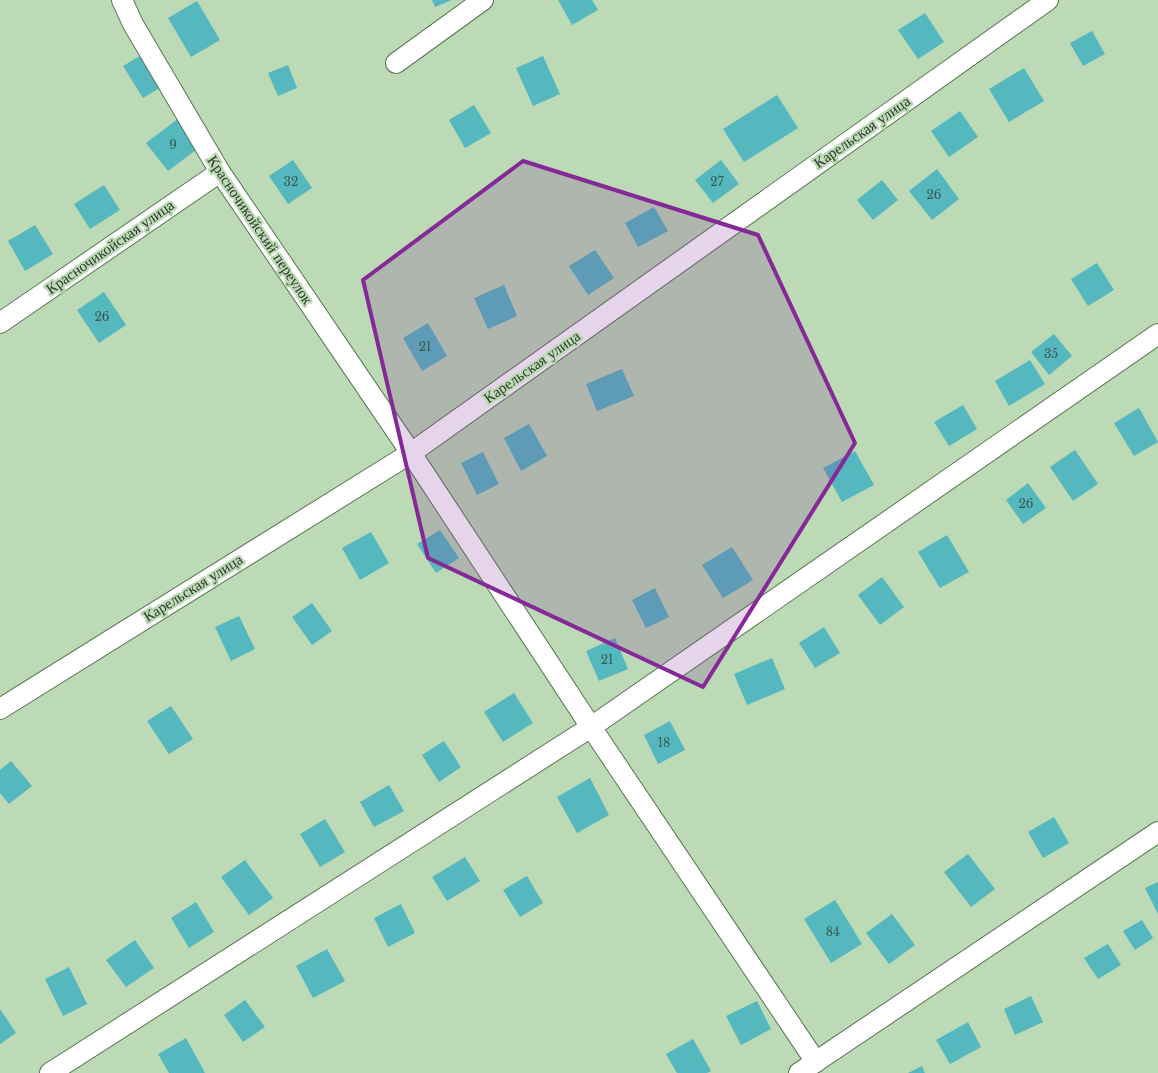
<svg xmlns="http://www.w3.org/2000/svg" width="1158" height="1073" font-family="'Libre Baskerville',serif">
	<rect width="100%" height="100%" fill="#bbdab5"/>
	<!-- building -->
	<g fill="#54b8be">
		<path d="M432,0H452L435,7Z"/>
		<path d="M558,0H592L598,10L572,25Z"/>
		<path d="M197,1L220,40L191,57L168,18Z"/>
		<path d="M925,13L944,42L918,59L898,30Z"/>
		<path d="M1092,31L1105,54L1083,66L1070,43Z"/>
		<path d="M145,53L165,85L143,98L123,66Z"/>
		<path d="M543,56L560,94L533,106L516,68Z"/>
		<path d="M288,65L297,88L278,96L268,73Z"/>
		<path d="M1024,68L1044,101L1009,122L989,89Z"/>
		<path d="M777,95L798,128L744,162L723,129Z"/>
		<path d="M474,105L491,133L465,148L449,120Z"/>
		<path d="M960,111L978,137L949,157L931,131Z"/>
		<path d="M179,118L200,147L168,171L146,143Z"/>
		<path d="M293,160L312,188L288,204L269,176Z"/>
		<path d="M721,160L739,184L713,203L695,180Z"/>
		<path d="M937,169L959,199L932,220L909,191Z"/>
		<path d="M882,180L898,200L873,220L857,200Z"/>
		<path d="M104,185L120,210L90,229L74,204Z"/>
		<path d="M654,207L668,231L638,247L625,223Z"/>
		<path d="M35,225L53,254L25,271L8,241Z"/>
		<path d="M595,250L614,278L588,295L569,266Z"/>
		<path d="M1097,263L1114,290L1088,306L1071,279Z"/>
		<path d="M504,285L517,316L488,329L474,298Z"/>
		<path d="M104,292L126,325L99,343L77,310Z"/>
		<path d="M428,323L447,356L422,371L403,338Z"/>
		<path d="M1054,334L1072,356L1049,375L1031,352Z"/>
		<path d="M1030,360L1045,384L1009,406L995,381Z"/>
		<path d="M622,369L634,396L597,411L586,384Z"/>
		<path d="M963,405L977,429L949,446L934,422Z"/>
		<path d="M1139,408L1158,442L1134,456L1114,423Z"/>
		<path d="M529,424L547,456L521,471L504,438Z"/>
		<path d="M1075,450L1098,484L1073,501L1050,467Z"/>
		<path d="M855,451L874,485L842,502L823,468Z"/>
		<path d="M483,452L499,484L477,495L461,463Z"/>
		<path d="M1028,483L1046,508L1023,524L1006,500Z"/>
		<path d="M440,530L459,558L436,573L417,544Z"/>
		<path d="M371,532L389,563L360,580L342,548Z"/>
		<path d="M947,535L969,572L940,588L918,552Z"/>
		<path d="M732,547L753,580L723,598L702,565Z"/>
		<path d="M882,577L904,607L880,625L858,595Z"/>
		<path d="M655,588L669,617L646,628L632,600Z"/>
		<path d="M312,603L332,631L312,645L292,617Z"/>
		<path d="M239,616L255,649L231,661L215,627Z"/>
		<path d="M824,627L840,653L815,668L799,643Z"/>
		<path d="M615,638L628,669L599,681L586,651Z"/>
		<path d="M772,658L785,689L747,705L734,674Z"/>
		<path d="M514,693L533,723L503,742L484,712Z"/>
		<path d="M171,706L193,739L169,754L147,721Z"/>
		<path d="M670,721L685,750L658,764L644,735Z"/>
		<path d="M444,741L461,767L439,782L422,755Z"/>
		<path d="M11,761L32,786L9,804L0,793V770Z"/>
		<path d="M590,778L609,815L577,833L557,797Z"/>
		<path d="M389,785L404,811L374,827L360,802Z"/>
		<path d="M1054,817L1069,843L1043,858L1028,832Z"/>
		<path d="M325,819L345,852L320,867L300,834Z"/>
		<path d="M968,854L995,889L971,907L944,872Z"/>
		<path d="M465,857L480,881L447,901L432,877Z"/>
		<path d="M245,860L273,898L249,915L221,877Z"/>
		<path d="M527,876L543,903L520,917L503,890Z"/>
		<path d="M1158,882V914L1145,888Z"/>
		<path d="M835,900L862,944L831,963L804,919Z"/>
		<path d="M196,902L214,932L189,948L171,918Z"/>
		<path d="M401,904L415,933L388,947L374,918Z"/>
		<path d="M892,914L915,945L889,964L866,933Z"/>
		<path d="M1142,920L1153,938L1135,950L1123,931Z"/>
		<path d="M135,940L154,968L126,987L106,960Z"/>
		<path d="M1108,944L1121,965L1098,979L1084,958Z"/>
		<path d="M327,949L345,981L313,998L296,966Z"/>
		<path d="M69,967L87,1004L63,1016L45,979Z"/>
		<path d="M1031,996L1043,1022L1015,1035L1004,1009Z"/>
		<path d="M245,1000L265,1027L243,1042L224,1015Z"/>
		<path d="M757,1001L771,1029L741,1045L726,1016Z"/>
		<path d="M0,1009L16,1033L0,1044Z"/>
		<path d="M968,1022L981,1047L950,1064L936,1040Z"/>
		<path d="M186,1038L205,1073H169L158,1054Z"/>
		<path d="M693,1039L711,1071L707,1073H677L666,1054Z"/>
		<path d="M922,1066L925,1073H908Z"/>
	</g>
	<g fill="none" stroke-linecap="round" stroke-linejoin="round">
		<!-- minor casing -->
		<g stroke="#5a7655" stroke-width="22">
			<g id="minor">
				<path d="M122,0L133,24L220,172L411,453L591,727L816,1062"/>
				<path d="M396,63L483,0"/>
				<path d="M0,323L220,172"/>
				<path d="M0,709L411,453L1048,0"/>
				<path d="M50,1073L591,727L1158,334"/>
				<path d="M799,1073L1158,832"/>
			</g>
		</g>
		<!-- minor -->
		<use href="#minor" stroke="#fff" stroke-width="20"/>
	</g>
	<!-- marked area -->
	<path fill="#842995" fill-opacity="0.2" stroke="#842995" stroke-width="4" stroke-linejoin="round" d="M523,161L758,235L855,443L703,687L428,558L363,280Z"/>
	<g text-anchor="middle" stroke-width="4.5" stroke-linejoin="round" paint-order="stroke">
		<!-- number labels -->
		<g font-size="12" fill="#385a50">
			<text x="173" y="149">9</text>
			<text x="291" y="186">32</text>
			<text x="717" y="186">27</text>
			<text x="934" y="199">26</text>
			<text x="102" y="321">26</text>
			<text x="425" y="351">21</text>
			<text x="1051" y="358">35</text>
			<text x="1026" y="508">26</text>
			<text x="607" y="664">21</text>
			<text x="664" y="747">18</text>
			<text x="833" y="936">84</text>
		</g>
		<!-- street labels -->
		<g font-size="15" fill="#2e3a2c" stroke="#bbdab5">
			<text transform="translate(862 132) rotate(-35)" y="5">Карельская улица</text>
			<text transform="translate(260 230) rotate(56)" y="5">Красночикойский переулок</text>
			<text transform="translate(110 247) rotate(-35)" y="5">Красночикойская улица</text>
			<text transform="translate(532 367) rotate(-35)" y="5">Карельская улица</text>
			<text transform="translate(193 588) rotate(-32)" y="5">Карельская улица</text>
		</g>
	</g>
</svg>
